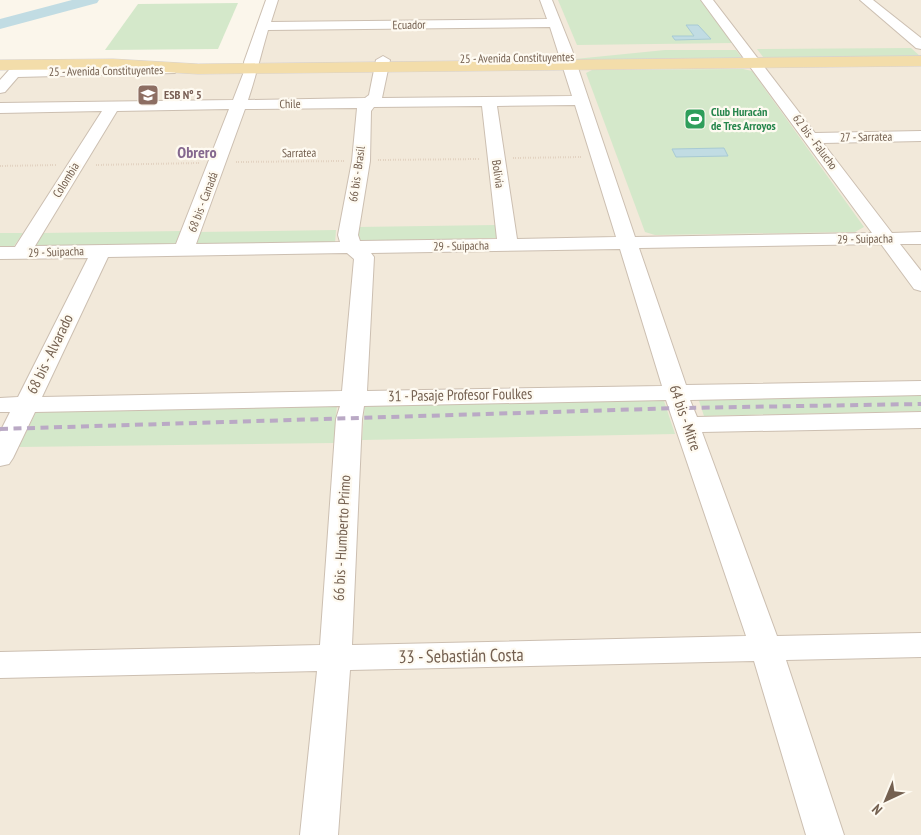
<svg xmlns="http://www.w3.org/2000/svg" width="921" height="835" font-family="'PT Sans Narrow',sans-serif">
	<rect width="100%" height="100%" fill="#fbf6eb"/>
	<!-- residential -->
	<path fill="#f2e9da" d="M272,0H921V835H0V89L14,73L252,69Z"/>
	<!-- green -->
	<g fill="#d4e8ca">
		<path d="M558,0H700L733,43L577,45Z"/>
		<path d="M238,3L218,49L105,50L138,4Z"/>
		<path d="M911,48L921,57L766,61L757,49Z"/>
		<path d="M665,50H736L744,61L576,62L575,59Z"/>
		<path d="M743,69L752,71L864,227L855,232L655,235L645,232L586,73L592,70Z"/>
		<path d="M495,225L497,238L356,241L357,227Z"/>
		<path d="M336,230L335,243L192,245L197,232Z"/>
		<path d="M182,231L177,244L34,246L42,233Z"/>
		<path d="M0,233H23L14,246H0Z"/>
		<path d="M921,394V411L704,416L698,398Z"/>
		<path d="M663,398L675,434L362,440L365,403Z"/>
		<path d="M337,405L334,443L19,447L37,410Z"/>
	</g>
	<!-- water -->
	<g fill="#c1dce3" stroke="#a8cad4">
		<path d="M686,25H698L711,39L675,40L672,36H694Z"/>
		<path d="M724,148L728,156L676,157L672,149Z"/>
	</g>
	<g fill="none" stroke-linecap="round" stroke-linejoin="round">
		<!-- river -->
		<path fill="#c1dce3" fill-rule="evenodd" d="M72,0H99L97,3L0,29V19Z"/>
		<!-- minor casing -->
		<g stroke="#ccbfb1" stroke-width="2">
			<g id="minor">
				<path d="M266,0H278L271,22L547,19L540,0H552L572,50L635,237L872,233L701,0H713L815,133L921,131V141L823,143L892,233L921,232V244H900L921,271V291L914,289L881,244L639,248L686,385L921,381V395L690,400L697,417L921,412V428L702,432L777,636L921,633V657L786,660L844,835H806L754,661L350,670L338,835H300L317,671L0,678V652L320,645L336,419L340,406L35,412L13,458L9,464L0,466V432L10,412H0V398L18,397L88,258L0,259V247H15L102,111L0,113V103L233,100L245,69L244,62ZM550,27L572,96L382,98L390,60L383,56L376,60L369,95L365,98L248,100C256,76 261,54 268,30ZM575,105L616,237L517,239L497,106ZM482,106L497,239L360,241L358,235L370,161L371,111L374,107ZM357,108L352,161L338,235L340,242L196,244L245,109ZM229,109L176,244L35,246L117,111ZM620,249L662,386L367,391L374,257L371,253ZM347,253L354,259L342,391L42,397L108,257ZM666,400L746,636L352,645L362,419L364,406Z"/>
				<path d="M860,0H873L921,38V49L916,48Z"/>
				<path d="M170,66L175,67L177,70L175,73L18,77L5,92L0,93V80L9,70L14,69Z"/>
			</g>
		</g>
		<!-- major casing -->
		<g stroke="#d8d2ce" stroke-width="1">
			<path id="major" d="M921,56V66L198,74L113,69L0,70V60L113,59L198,64Z"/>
		</g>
		<!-- path -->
		<g stroke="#d3bca8" stroke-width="2" stroke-dasharray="0.5 2" stroke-linecap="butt">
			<path d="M513,158L582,157"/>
			<path d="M378,160L479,159"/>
			<path d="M236,162L344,161"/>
			<path d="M96,165L199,163"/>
			<path d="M0,166L57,165"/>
		</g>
		<!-- minor -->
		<use href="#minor" fill="#fff" fill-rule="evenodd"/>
		<!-- major -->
		<use href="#major" fill="#f3ddaa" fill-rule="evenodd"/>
		<!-- rail -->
		<path stroke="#baa9c5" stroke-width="4" stroke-dasharray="8 5.5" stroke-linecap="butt" d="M0,429L681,408L921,404"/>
	</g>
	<!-- icons -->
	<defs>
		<g id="school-square" transform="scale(1.125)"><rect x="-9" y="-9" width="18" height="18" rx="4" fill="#8d6e63" stroke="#fefaf1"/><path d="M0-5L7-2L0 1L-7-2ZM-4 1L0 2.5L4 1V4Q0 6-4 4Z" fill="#fff"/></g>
		<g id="stadium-square" transform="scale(1.125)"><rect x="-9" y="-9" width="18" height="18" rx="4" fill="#2e9e5b" stroke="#fefaf1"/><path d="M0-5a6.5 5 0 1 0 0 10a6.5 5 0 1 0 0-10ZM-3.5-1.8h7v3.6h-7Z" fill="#fff"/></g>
	</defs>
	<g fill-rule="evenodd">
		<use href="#school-square" x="148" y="95"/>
		<use href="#stadium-square" x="695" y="119"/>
	</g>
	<g text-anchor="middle" stroke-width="4.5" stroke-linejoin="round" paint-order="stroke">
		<!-- far-street labels -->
		<g font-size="12" fill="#746050" stroke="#fefaf1">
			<text transform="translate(409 25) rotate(-1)" y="4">Ecuador</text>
			<text transform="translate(517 58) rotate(-1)" y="4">25 - Avenida Constituyentes</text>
			<text transform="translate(106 71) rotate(-1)" y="4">25 - Avenida Constituyentes</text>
			<text transform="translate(290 104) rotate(-1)" y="4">Chile</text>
			<text transform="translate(866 137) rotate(-1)" y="4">27 - Sarratea</text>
			<text transform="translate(815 142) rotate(53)" y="4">62 bis - Falucho</text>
			<text transform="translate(299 153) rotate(-1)" y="4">Sarratea</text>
			<text transform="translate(357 174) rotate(-82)" y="4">66 bis - Brasil</text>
			<text transform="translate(498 174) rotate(82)" y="4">Bolivia</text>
			<text transform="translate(66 180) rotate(-58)" y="4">Colombia</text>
			<text transform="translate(203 202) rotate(-69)" y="4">68 bis - Canadá</text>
			<text transform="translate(865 239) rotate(-1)" y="4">29 - Suipacha</text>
			<text transform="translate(461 246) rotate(-1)" y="4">29 - Suipacha</text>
			<text transform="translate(56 252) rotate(-2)" y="4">29 - Suipacha</text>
		</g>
		<!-- far-education labels -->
		<g font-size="12" font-weight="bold" fill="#785e54" stroke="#fefaf1" text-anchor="start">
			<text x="164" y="99">ESB Nº 5</text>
		</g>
		<!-- far-leisure labels -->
		<g font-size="12" font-weight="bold" fill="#27864d" stroke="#fefaf1" text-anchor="start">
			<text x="711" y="116">Club Huracán<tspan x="711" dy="14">de Tres Arroyos</tspan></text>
		</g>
		<!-- street labels -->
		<g font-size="15" fill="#746050" stroke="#fefaf1">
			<text transform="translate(50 354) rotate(-64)" y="5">68 bis - Alvarado</text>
			<text transform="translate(460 395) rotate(-1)" y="5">31 - Pasaje Profesor Foulkes</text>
			<text transform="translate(685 418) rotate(71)" y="5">64 bis - Mitre</text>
			<text transform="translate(342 538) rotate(-87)" y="5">66 bis - Humberto Primo</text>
		</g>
		<!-- far-district labels -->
		<g font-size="16" font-weight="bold" fill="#85688f" stroke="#fefaf1">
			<text x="197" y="158">Obrero</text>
		</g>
		<!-- near-street labels -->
		<g font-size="18" fill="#746050" stroke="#fefaf1">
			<text transform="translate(461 656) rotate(-1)" y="6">33 - Sebastián Costa</text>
		</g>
	</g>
	<!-- north arrow -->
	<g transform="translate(886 800) rotate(224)" stroke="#fefaf1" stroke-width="4" paint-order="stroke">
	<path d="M0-4L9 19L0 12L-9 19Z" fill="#746050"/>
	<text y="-8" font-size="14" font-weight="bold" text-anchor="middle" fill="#746050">N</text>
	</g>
</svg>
